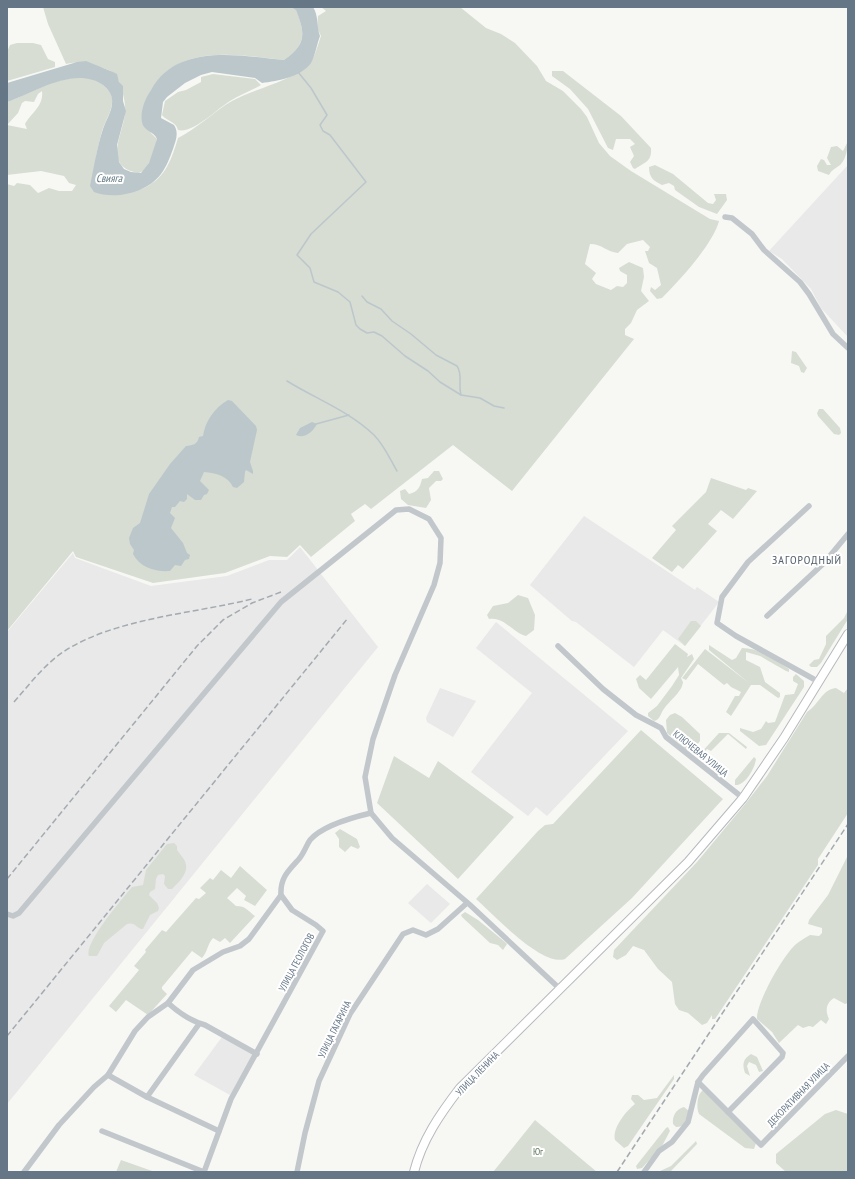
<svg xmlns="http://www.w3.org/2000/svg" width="855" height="1179" font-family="'PT Sans Narrow',sans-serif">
	<rect width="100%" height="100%" fill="#f7f8f4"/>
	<!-- built -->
	<g fill="#e8e9e8">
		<path d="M848,165V337L821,308L811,289L782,259L769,251Z"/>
		<path d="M584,516L695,590L697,587L719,602L685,646L663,630L634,667L576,622L572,621L530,585Z"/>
		<path d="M300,547L378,647L7,1104V632L73,553L75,558L151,586L227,576L269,560H287Z"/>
		<path d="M496,622L628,731L547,816L536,807L528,816L471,772L532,693L476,648Z"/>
		<path d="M440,688L476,701L453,737L427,722L426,718Z"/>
		<path d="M427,884L450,904L431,923L408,903Z"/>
		<path d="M222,1037L254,1054L230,1095L194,1075Z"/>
	</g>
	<!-- green -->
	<g fill="#d7ddd3" fill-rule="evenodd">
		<path d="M43,7H291L296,9C305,33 307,44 284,60C225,53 162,42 142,113L151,133L157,139C155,149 150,171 138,173C101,166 124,134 125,112C126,104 123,93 120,85C117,74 112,70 99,67C87,64 78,61 66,64L48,24Z"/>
		<path d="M321,7H460L486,28L501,34L515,43L537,66L546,81L563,91L581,109L587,117L599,143L610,156L631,171L710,219L719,221C713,244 680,280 662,298L657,299L650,291L651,287L655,290L661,285L657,268L649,263L645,251H648L650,247L643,240L627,244L618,253C607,252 602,244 590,244L585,264L596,273L592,279L596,284L611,290L617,286L623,287L627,283V275L620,271L619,268L629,262L643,268L644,277L641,291L649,301L637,310L631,323L625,329V335L634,339L512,491L453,445L371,509L365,504L351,514L355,521L311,557L300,545L287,557L270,556L225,573L153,583L76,557L73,551L7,631V184L14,186L17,183L30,185L38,193L49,188L59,191H72L76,185L69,183L64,176L41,171L7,175V102C33,93 75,65 102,84C108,89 113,94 112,102C112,110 106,120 103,128C100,137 98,147 96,157L134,191C138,189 142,189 146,187C166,177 172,158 178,138C198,128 213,112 232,101C255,88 291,82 309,64C315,58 318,44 321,36L317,28L318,16L326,11ZM42,91C44,106 31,113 25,124L27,129L7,125L18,113L22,103L25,101L34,102L38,94Z"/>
		<path d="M17,43H33L41,45L48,59L55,62V67L7,81V52L10,45Z"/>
		<path d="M552,71H563L621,116L651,148C652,162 645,162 635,169L633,168L630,162L634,156L630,147L635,144L630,139H616L613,150L608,148L588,109L570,89L552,76Z"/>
		<path d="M213,74L255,79L261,85C251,91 239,95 230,101C218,108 193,134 178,130C176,121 166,121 162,115L165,101L178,92L186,90L201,82V77Z"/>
		<path d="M848,141C848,147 846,159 841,164C837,168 832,169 829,175L818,171L817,166L821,159L824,160L827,165H831L827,158L831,147L837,146L843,151Z"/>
		<path d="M655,165L673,174L708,203L713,204L716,200L714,194H726L727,200L717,214L699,207L675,190L674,186L669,183L662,185C654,181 649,178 649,167Z"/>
		<path d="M792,351L796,352L807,368L804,373L801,372L799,366L791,363Z"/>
		<path d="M819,409H823L840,428L841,433L839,435L834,434L818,416L817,413Z"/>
		<path d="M434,471H439L443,479L441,481H436L429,488L431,500L426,508L408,505L401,499L400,491L405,489L409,494C418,492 420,487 422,479L428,478Z"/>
		<path d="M711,478L746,490L748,488L757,491L733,519L721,510L708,524L717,531L683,569L678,565L672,572L652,558L676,530L672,526L706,492Z"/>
		<path d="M518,595L528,598L535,615L534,630L526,636C513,633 504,616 489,619L487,615L493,606L508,603Z"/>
		<path d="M848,610V619L821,663L817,667H811L809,665L814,660L819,659L826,644V636L844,618Z"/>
		<path d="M691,621H696L701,626L685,646L678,639Z"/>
		<path d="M675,644L688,654L687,657L692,654L694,659L681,678L683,682C682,693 668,701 662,712C660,716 659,720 654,721L648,716V713L657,706L672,686L679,675L678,667L651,699L639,688L636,679L640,675L646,680Z"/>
		<path d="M709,645L732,660L736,658L742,648C760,648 775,660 789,669V672L786,671L760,656L746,652V660L760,667L765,682L780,693V697L778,698L760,685H751L731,716L726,712L735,696H739L741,692L731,687L727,683L724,685L698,664L686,680L682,678L705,649L749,683L709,650Z"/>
		<path d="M796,674L804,681V687L766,745L759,746L740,731V728L753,732L761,729L766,721L768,723L775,722L785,695L794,694L798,684L793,681V677Z"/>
		<path d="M836,688L844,693L848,688V813L818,859V865L715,1019H712V1015L707,1023L702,1025L688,1013L679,1010L675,1004L672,982L658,969L644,950L633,946L626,955L617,960L613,957L614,950L697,862L746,803L767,776L807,712C819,705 821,690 836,688Z"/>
		<path d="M675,713L682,717L700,734V741L693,750H686L667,733L666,720L670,715Z"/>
		<path d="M641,730L723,799L632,898L565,959C542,967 494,915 476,899L538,831L545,825L553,824Z"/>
		<path d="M719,733H729L747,747L746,749L728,734L711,751L707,749L702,754L706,757L704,759H700V754Z"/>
		<path d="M394,756L429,778L438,761L514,817L458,879L377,803Z"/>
		<path d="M754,757L756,759C755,768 745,786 735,785V780Z"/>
		<path d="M340,829L357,839L360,847L358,849L351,846L345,852L339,847V839L335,833Z"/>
		<path d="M174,843L177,846V850C179,853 181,855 183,858C192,870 180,881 172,889H168L164,884L165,876L163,874L158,875L156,879L155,889L150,892L149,895L157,903L159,908L158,911L150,915L143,929H141C135,926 134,922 127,924L104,943L97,956H89C84,943 123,898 132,887L143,885L146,870L167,844Z"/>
		<path d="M848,855V1003L845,1004L834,998C826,1003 825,1011 829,1019L826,1024L821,1020L813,1027L809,1026L803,1028L798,1025L779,1043L772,1032L757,1019C756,1003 783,956 795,945C799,941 805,938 810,935L819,936L822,933V928L808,924L809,920L828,895Z"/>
		<path d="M240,866L267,890L255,906L244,900L246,896L237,888L227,898L236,906C246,906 248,911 255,916L230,943L225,938L220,942L213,938C207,945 208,951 202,958L192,951L162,987V989L167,994L148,1015L126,1000L116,1012L109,1006L139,970L134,966L146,952L145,950L162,930L166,932L196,898L199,899L206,893L200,888L210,878L213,880L221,870L231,878Z"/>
		<path d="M465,912L478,920L505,942L507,944L503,950L498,945L490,943L462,917L461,915Z"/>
		<path d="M751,1054L757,1057L763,1071L759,1072L756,1065L749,1062L747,1066L750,1076L745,1073C742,1064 743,1059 751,1054Z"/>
		<path d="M674,1075V1079L628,1146L624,1148L615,1140C612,1128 626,1111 635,1104L631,1099L632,1095H638L644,1100L657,1098Z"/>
		<path d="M703,1090L756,1143L754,1149L745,1148L699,1114C696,1108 697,1094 703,1090Z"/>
		<path d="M684,1107L689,1111C688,1119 685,1127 676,1127L673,1124C672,1116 676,1109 684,1107Z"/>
		<path d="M836,1110L848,1114V1172H786L776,1163V1154L825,1114Z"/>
		<path d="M535,1120L597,1172H493Z"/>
		<path d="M666,1128L668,1127L670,1131L662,1146L642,1168L637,1169L636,1166Z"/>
		<path d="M696,1141L697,1144L670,1172H658L671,1166Z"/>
		<path d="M121,1160L155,1172H116Z"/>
	</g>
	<!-- water -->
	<g fill="#bcc7cc">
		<path d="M291,7H313C319,16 316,26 320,36C317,44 315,56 311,63C301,77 278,81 262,83L255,78L212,72L201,75L185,83L167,97L163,102L161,118L174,125C179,133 176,140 173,149C170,157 167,166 161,174C147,193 115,200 94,192L90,186C94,167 97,147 103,129C106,120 112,111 112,103C113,95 108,89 103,85C75,65 34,93 7,102V83L77,62L86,61L113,72L117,74L119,82L123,86V101L126,111L117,145L119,162L124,169L131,172L141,173L149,163L157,139C154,131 143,131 142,122C140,111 145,99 151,90C177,42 241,56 284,60C307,44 305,33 296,10Z"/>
		<path d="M228,400L232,401L256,426L257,430L250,462L253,471V474L246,470L245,472L244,482L237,488L233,487C228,476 216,473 204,472L200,481L209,490L207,494L204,495L201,500H195L187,494V499L184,502L180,501L175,507H172L170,513L175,518L171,528L183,543L187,553L190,555L189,559L185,560L181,566L175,565L170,571C156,572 140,568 133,554L134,550L130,544L129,538L133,528L140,523L149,494L170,464L186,446C193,445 197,445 199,437L203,436C205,422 214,408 228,400Z"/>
		<path d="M312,422L317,424C313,432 304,439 296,435L300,428Z"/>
	</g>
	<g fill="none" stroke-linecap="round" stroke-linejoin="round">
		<!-- stream -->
		<g stroke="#bcc7cc" stroke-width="1.5">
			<path d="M298,72L311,88L327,115L320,125L323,131L330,135L366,182L311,234L297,255L310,268L314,282L338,292L350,302L356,325L360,329L367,333L374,332L382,336L405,356L428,371L440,382L461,395L480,398L494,406L504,408"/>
			<path d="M362,296L367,302L381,309L392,321L411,334L436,355L457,366C463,374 458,385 461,395"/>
			<path d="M287,381C316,399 349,411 374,435C384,445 390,459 397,471"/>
			<path d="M316,424L349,415"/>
		</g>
		<!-- primary casing -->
		<g stroke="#b6babe" stroke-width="10">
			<path id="primary" d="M414,1172C422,1140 440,1114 460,1088L688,862L743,798L784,738L848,634"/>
		</g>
		<!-- minor -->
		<g stroke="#c2c7cb" stroke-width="5.5">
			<path d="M725,217L732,218L752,234L764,250L800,282L809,294L833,334L848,348"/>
			<path d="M809,506L748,562L722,597L717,623L736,636L819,682"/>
			<path d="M767,616L824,563L848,534"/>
			<path d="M558,646L603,689L636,715L661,728L666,737L743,798"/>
			<path d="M7,914L13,916L19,913L281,602L396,510L409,509L429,519L441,538L440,563L434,585L395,675L373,739L365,777L371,813L392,838L469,904L560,989"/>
			<path d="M168,1003C179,1013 191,1021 205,1025L257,1054"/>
			<path d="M108,1075L147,1097L219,1131"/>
			<path d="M698,1082L761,1145L848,1056"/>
			<path d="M147,1097L199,1024"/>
			<path d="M102,1131L204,1172"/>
			<path d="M24,1172L59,1125L94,1087L108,1075L135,1031L148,1017L168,1003L193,970L223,952L240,946L249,939L281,895"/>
			<path d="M204,1172L231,1099L323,931L316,925L292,910L281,895C280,878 288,871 299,859C304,853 306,846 310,840C322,826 354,817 371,813"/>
			<path d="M297,1172L305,1133L319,1081L350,1014L403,934L413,930L426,935L438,929L467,903"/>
			<path d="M644,1172L659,1151L672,1142L688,1122L698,1082L703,1075L753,1019L783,1053L782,1057L728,1112"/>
		</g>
		<!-- primary -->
		<use href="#primary" stroke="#fff" stroke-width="8"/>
		<!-- rail -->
		<g stroke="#a3aab0" stroke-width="1.5" stroke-dasharray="6 3" stroke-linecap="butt">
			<path d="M14,702C29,685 44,665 63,652C115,618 192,614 252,599"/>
			<path d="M7,879L197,646L223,620L252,603L281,592"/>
			<path d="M7,1036L348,618"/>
			<path d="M617,1172L848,824"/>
		</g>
	</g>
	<g text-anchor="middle" stroke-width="4" stroke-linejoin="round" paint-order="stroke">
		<!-- street labels -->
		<g font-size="10" fill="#657787" stroke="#fff">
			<text transform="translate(701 753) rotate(39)" y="4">КЛЮЧЕВАЯ УЛИЦА</text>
			<text transform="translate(296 962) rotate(-62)" y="4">УЛИЦА ГЕОЛОГОВ</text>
			<text transform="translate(334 1029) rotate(-64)" y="4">УЛИЦА ГАГАРИНА</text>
			<text transform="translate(477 1073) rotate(-46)" y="4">УЛИЦА ЛЕНИНА</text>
			<text transform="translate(798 1094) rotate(-46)" y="4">ДЕКОРАТИВНАЯ УЛИЦА</text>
		</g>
		<!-- park labels -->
		<g font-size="10" fill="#657960" stroke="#fff">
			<text x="538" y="1155">Юг</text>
		</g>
		<!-- water labels -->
		<g font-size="11" font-style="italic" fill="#617883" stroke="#fff">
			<text x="109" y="182">Свияга</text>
		</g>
		<!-- quarter labels -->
		<g font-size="12" letter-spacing="1" fill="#54606b" stroke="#fff">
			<text x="807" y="564">ЗАГОРОДНЫЙ</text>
		</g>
	</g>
	<!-- border -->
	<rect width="855" height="1179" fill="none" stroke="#657787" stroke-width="16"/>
</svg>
